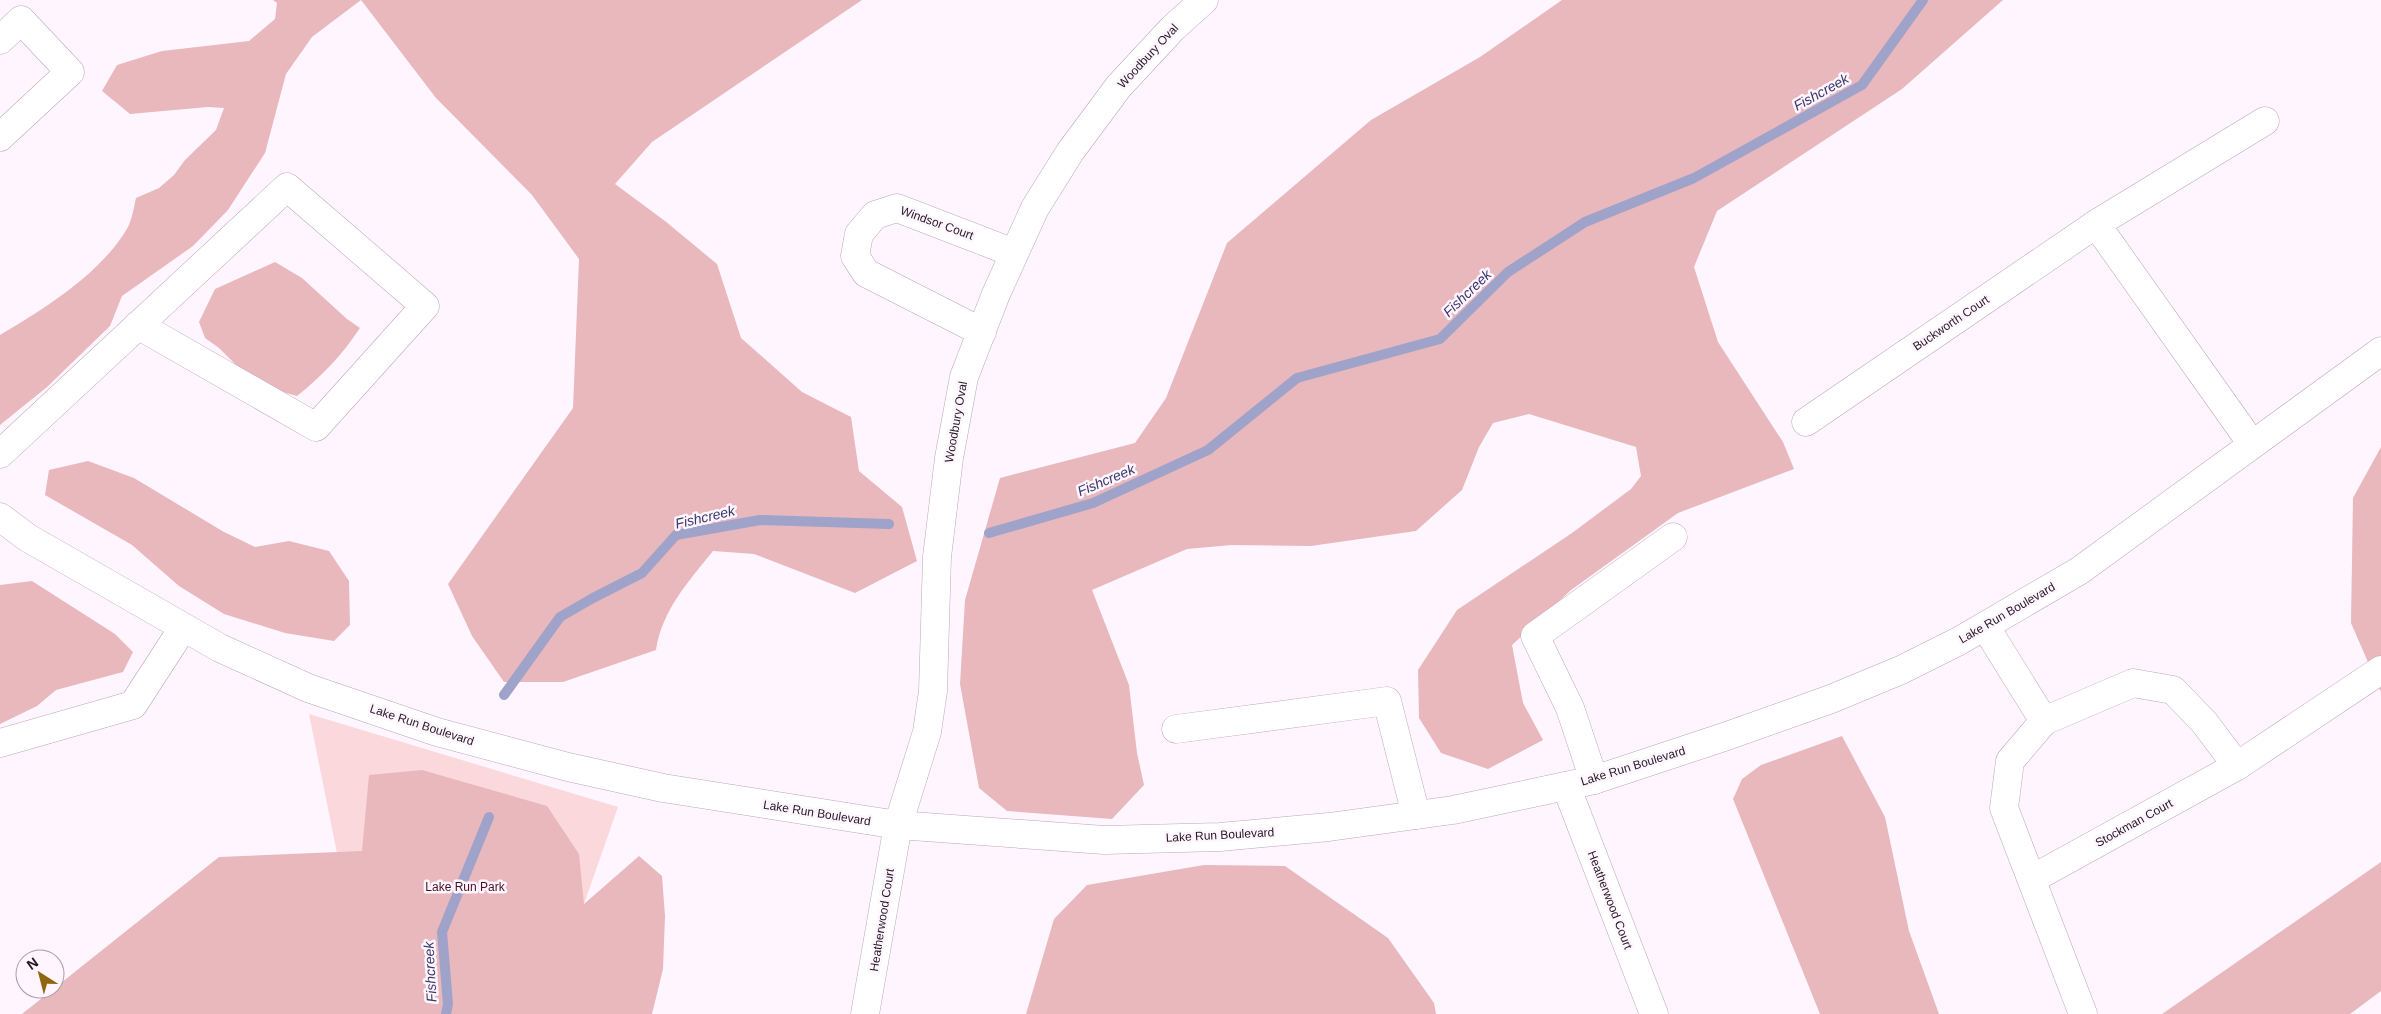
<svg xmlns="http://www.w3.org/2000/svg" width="2381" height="1014" font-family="Helvetica,sans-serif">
	<rect width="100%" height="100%" fill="#fff5ff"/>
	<!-- green -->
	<path fill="#fbd8db" d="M309,714L618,807L584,904L346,898Z"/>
	<!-- forest -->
	<g fill="#e8b8bd">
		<path d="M273,0H361L312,37L286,74L265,153L228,210L193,246L122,296L110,326L47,387L0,425V335C44,309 103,272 128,227C132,219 134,207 136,198L159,188L174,175L185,160L216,130L224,108L208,107L130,114L102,91L117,65L162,51L249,41L275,19L277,3Z"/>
		<path d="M361,0H862L652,142L615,184L665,221L717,264L741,338L802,392L851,417L859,471L902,507L917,561L855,593L754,554L713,551C689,581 662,610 656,650L563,682H504L472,636L448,584L573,408L579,259L532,195L436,98Z"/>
		<path d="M1562,0H2003L1902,89L1717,211L1694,267L1718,342L1783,442L1794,469L1678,513L1571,590L1512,645L1523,703L1543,740L1488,769L1441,753L1419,718L1418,670L1457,610L1572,533L1631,489L1641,476L1636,447L1529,414L1493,423L1479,447L1462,490L1416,531L1311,546L1232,545L1187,549L1092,590L1129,685L1137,753L1144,785L1112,819L1007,811L979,788L960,684L965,600L1000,478L1135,443L1166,398L1227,243L1371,120L1480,57Z"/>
		<path d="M275,262L302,278L347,319L360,328C343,354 321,377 297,396L272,389L244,373L219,348L205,338L199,322L215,289Z"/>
		<path d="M2381,447V692L2351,623L2353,498Z"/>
		<path d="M88,461L134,478L224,532L255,547L289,541L329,551L349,581L350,625L334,641L285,633L224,614L179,586L132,545L45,495L49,470Z"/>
		<path d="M32,581L115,634L133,652L123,672L56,690L37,706L0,724V585Z"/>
		<path d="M1842,736L1885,817L1909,931L1939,1014H1820L1733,799L1742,779L1761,765Z"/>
		<path d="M422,770L547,806L579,854L584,904L639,856L662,876L665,916L663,969L652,1014H22L219,857L362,851L369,775Z"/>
		<path d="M2381,862V991L2350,1014H2162Z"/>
		<path d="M1204,865L1285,866L1388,938L1434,1003L1436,1014H1026L1054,919L1087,885Z"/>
	</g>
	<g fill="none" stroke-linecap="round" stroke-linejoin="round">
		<!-- stream -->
		<g stroke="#9fa3c9" stroke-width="10">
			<path d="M989,533L1093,503L1208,450L1297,378L1440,339L1508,272L1585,222L1694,178L1862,85L1923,0"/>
			<path d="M504,695L560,617L593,598L642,573L676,535L760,520L889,524"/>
			<path d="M446,1014L448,1004L442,932L489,817"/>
		</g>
		<!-- minor casing -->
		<g stroke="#bca6bc" stroke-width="29">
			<g id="minor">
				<path d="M0,40L21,20L70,72L0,137"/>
				<path d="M2096,224L2252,444"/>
				<path d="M982,332L866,273L855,256L859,234L875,215L897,208L1014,253"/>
				<path d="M1806,422L2096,224L2265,121"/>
				<path d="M0,454L287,187L425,306L316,427L138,325"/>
				<path d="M0,517L28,538L220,648L308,688L437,732L568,767L663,788L898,825L1104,840L1220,837L1329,827L1453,810L1594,780L1724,737L1831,699L1901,670L1959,641L2079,571L2381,351"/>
				<path d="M1985,626L2044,721L2010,761L2004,808L2083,1014"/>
				<path d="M2044,721L2133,683L2173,690L2204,722L2237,766"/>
				<path d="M1176,729L1387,701L1416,815"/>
				<path d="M0,743L133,705L183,628"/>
				<path d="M1594,780L1570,708L1535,636L1673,537"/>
				<path d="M1566,786L1654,1014"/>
				<path d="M2032,879L2237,766L2381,670"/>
				<path d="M865,1014L898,825L927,732L933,691L937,557L949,458L964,377L996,294L1035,208L1070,152L1119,86L1173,28L1204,0"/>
			</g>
		</g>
		<!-- minor -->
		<use href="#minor" stroke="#fff" stroke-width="28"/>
	</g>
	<g text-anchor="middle" stroke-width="5" stroke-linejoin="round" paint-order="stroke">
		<!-- street labels -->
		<g font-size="12" fill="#221922" stroke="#fff5ff">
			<text transform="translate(1148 56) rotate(-47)" y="4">Woodbury Oval</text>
			<text transform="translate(937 223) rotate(20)" y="4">Windsor Court</text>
			<text transform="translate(1951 323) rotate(-34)" y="4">Buckworth Court</text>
			<text transform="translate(956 422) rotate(-80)" y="4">Woodbury Oval</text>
			<text transform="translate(2007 613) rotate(-30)" y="4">Lake Run Boulevard</text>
			<text transform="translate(422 725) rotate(18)" y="4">Lake Run Boulevard</text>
			<text transform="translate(1633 766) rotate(-17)" y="4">Lake Run Boulevard</text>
			<text transform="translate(817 813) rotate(9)" y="4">Lake Run Boulevard</text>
			<text transform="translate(2134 823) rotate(-29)" y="4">Stockman Court</text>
			<text transform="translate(1220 835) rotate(-3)" y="4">Lake Run Boulevard</text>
			<text transform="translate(1610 900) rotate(69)" y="4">Heatherwood Court</text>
			<text transform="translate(882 920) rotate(-81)" y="4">Heatherwood Court</text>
		</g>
		<!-- park labels -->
		<g font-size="12" fill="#4a111e" stroke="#fff5ff">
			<text x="465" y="891">Lake Run Park</text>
		</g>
		<!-- water labels -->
		<g font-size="14" font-style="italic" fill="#37396b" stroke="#fff5ff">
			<text transform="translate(1821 92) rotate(-29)" y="5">Fishcreek</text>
			<text transform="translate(1467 293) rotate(-44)" y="5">Fishcreek</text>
			<text transform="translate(1106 480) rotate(-23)" y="5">Fishcreek</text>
			<text transform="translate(705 517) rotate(-13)" y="5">Fishcreek</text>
			<text transform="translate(430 972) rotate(-93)" y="5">Fishcreek</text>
		</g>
	</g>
	<!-- north arrow -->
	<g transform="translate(40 974) rotate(324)"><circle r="24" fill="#fff5ff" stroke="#a79da7"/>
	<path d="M0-4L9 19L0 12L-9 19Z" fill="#90670f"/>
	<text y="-8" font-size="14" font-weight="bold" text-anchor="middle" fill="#221922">N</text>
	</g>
</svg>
